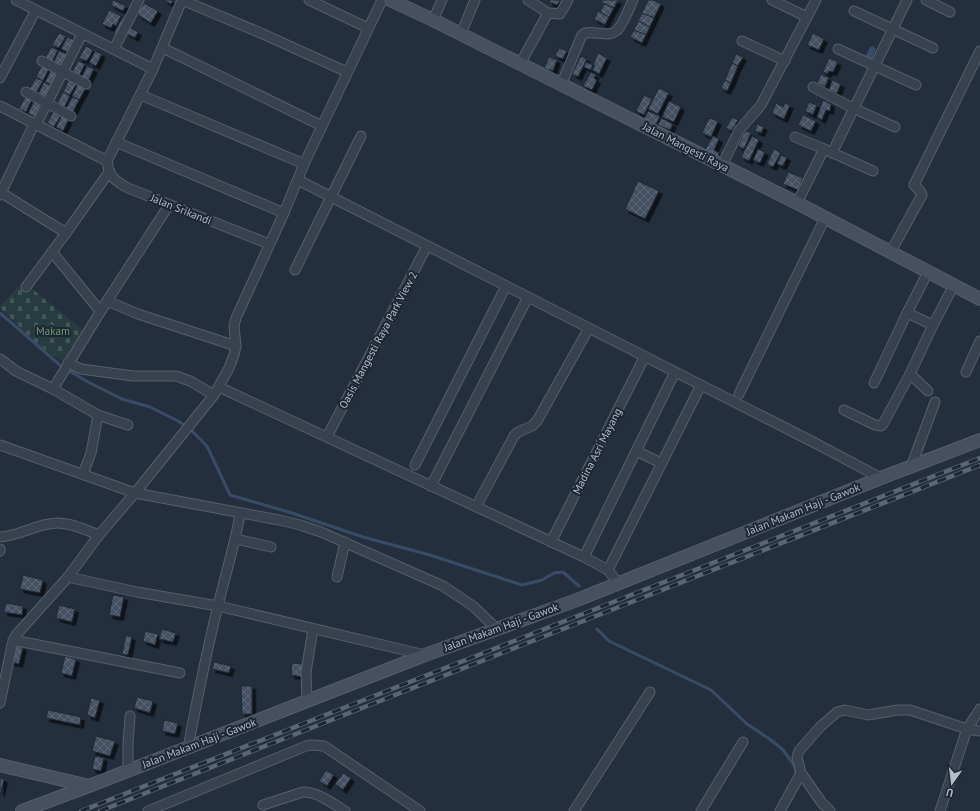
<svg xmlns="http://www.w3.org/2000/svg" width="980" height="811" font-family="'PT Sans',sans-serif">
	<defs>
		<pattern id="cemetery-stones" width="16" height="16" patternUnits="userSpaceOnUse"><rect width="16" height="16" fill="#263c3f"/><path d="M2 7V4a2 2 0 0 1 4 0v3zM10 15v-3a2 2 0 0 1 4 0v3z" fill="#435659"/></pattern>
		<pattern id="building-cross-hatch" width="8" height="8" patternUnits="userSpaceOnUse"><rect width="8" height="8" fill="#455162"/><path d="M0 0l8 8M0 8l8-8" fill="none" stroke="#5d6877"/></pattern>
		<filter id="shadow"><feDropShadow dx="3.5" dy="3.5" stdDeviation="0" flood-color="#0009"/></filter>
	</defs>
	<rect width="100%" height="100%" fill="#242f3e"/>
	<!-- cemetery -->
	<path fill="url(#cemetery-stones)" d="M19,286L26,290L30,287L83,330L63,361C39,349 20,327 0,308V306Z"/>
	<!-- water -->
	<path fill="#394c67" d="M873,46L876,49L871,61L865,57L870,47Z"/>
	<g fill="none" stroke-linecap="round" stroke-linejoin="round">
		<!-- stream -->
		<g stroke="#394c67" stroke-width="3">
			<path d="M0,313L61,366L88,382L122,399L150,407L178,421L191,430L207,446L230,495L292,513L363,537L430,555L522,585L542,580L554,573L563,572L579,586"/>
			<path d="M597,629L609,641L711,690L747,724L771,740L783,750L794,765L797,777"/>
		</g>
	</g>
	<!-- building -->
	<g fill="url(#building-cross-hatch)" stroke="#1f2835" filter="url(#shadow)">
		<path d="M113,0L126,6L123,11L111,5Z"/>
		<path d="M164,0H173L171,4Z"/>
		<path d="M550,0H560L557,5L549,2Z"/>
		<path d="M603,0H618L614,8L601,2Z"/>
		<path d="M648,0H653L661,4L654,18L642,13Z"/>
		<path d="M144,3L158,11L151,23L138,15L139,12L137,11L140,5L142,7Z"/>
		<path d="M604,4L614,8L609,17L600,12Z"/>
		<path d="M109,10L121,16L116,26L113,24L111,28L102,24Z"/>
		<path d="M598,11L609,17L605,25L594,19Z"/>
		<path d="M642,13L654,18L650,27L638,21Z"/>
		<path d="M122,18L127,20L118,36L114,33Z"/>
		<path d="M638,21L650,27L646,35L634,30Z"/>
		<path d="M129,27L138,32L135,38L126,33Z"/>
		<path d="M634,30L646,35L642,43L630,37Z"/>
		<path d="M59,33L66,36L59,48L52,45Z"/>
		<path d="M813,33L824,39L819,50L807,45Z"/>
		<path d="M67,37L74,40L68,52L61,49Z"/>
		<path d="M86,46L93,50L87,61L79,58Z"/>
		<path d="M51,47L58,50L52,62L45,59Z"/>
		<path d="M559,48L567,51L563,59L555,56Z"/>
		<path d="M59,51L67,54L61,66L53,63Z"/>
		<path d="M95,51L102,54L96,66L89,63Z"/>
		<path d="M598,53L607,58L599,74L592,70L595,66L593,65Z"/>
		<path d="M736,54L743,57L738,66L732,63Z"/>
		<path d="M581,56L587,59L578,77L572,74Z"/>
		<path d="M549,57L557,60L553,71L544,68Z"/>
		<path d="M829,58L838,62L833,72L829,71L828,74L823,72Z"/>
		<path d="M78,61L85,64L79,76L72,73Z"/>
		<path d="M586,62L593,65L591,70L584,67Z"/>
		<path d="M732,63L738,66L731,83L725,80Z"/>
		<path d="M42,65L49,69L43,81L36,77Z"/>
		<path d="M87,66L94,69L88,81L81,78Z"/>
		<path d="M51,70L58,73L52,85L45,82Z"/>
		<path d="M591,72L596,75L594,78L597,80L592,90L583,86Z"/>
		<path d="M821,74L829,78L825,87L817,83Z"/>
		<path d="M36,78L43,81L36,93L29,90Z"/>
		<path d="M69,80L77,83L70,95L63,92Z"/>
		<path d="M725,80L731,83L727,91L721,88Z"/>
		<path d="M832,80L841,84L837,93L829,90Z"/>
		<path d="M44,82L52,86L45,98L38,94Z"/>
		<path d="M78,84L86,88L79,100L72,96Z"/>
		<path d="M659,88L669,93L658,114L648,109Z"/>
		<path d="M63,92L70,96L64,108L57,104Z"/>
		<path d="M644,95L652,99L644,115L636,111Z"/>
		<path d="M25,97L32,100L26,112L19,109Z"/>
		<path d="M72,97L79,100L73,112L66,109Z"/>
		<path d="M823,100L831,104L830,111L826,110L822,120L817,117Z"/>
		<path d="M34,101L41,105L35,117L28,113Z"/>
		<path d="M669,101L681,107L674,122L662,117Z"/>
		<path d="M809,102L817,105L813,115L805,111Z"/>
		<path d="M776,103L783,107L785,103L790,105L784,119L772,113Z"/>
		<path d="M54,111L61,115L54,127L47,123Z"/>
		<path d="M648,111L660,116L656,125L644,119Z"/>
		<path d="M62,115L69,119L63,131L56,127Z"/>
		<path d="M803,115L816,121L811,131L798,125Z"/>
		<path d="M732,117L738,120L732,131L726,128Z"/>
		<path d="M661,118L673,124L670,130L658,125Z"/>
		<path d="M709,118L718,121L711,137L702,133Z"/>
		<path d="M757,124L764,127L761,133L755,131Z"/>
		<path d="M745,131L751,133L744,149L738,146Z"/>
		<path d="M713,136L719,139L714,150L719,153L718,156L705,150Z"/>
		<path d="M752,136L759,140L749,161L741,157Z"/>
		<path d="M758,149L765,152L760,163L753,160Z"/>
		<path d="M774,149L781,153L773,167L767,164Z"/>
		<path d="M781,155L787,157L783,166L777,164Z"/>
		<path d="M788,172L803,178L798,190L783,184Z"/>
		<path d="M638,181L659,191L645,219L625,209Z"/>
		<path d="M23,575L43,580L40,593L20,589Z"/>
		<path d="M113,595L124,597L120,617L109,615Z"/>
		<path d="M6,603L23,606L22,615L4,612Z"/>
		<path d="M59,605L75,609L72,622L56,618Z"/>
		<path d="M162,629L176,633L173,642L159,639Z"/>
		<path d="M145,631L158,634L155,645L143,641Z"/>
		<path d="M126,635L132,637L128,655L122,654Z"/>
		<path d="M15,645L23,647L19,664L11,662Z"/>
		<path d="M65,656L76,659L72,676L61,673Z"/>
		<path d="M214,662L231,666L229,673L212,669Z"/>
		<path d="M292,663L303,664L302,677L291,675Z"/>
		<path d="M241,686H252V714H242Z"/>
		<path d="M137,697L153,701L150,713L134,708Z"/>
		<path d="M91,698L100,700L95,718L87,715Z"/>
		<path d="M48,710L81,717L80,725L46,718Z"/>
		<path d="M164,720L178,723L175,734L162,731Z"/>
		<path d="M96,736L115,741L110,756L92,751Z"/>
		<path d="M95,756L104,758L101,771L92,769Z"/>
		<path d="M326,770L334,775L327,786L319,781Z"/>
		<path d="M343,773L351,778L343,790L335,784Z"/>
		<path d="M0,778L4,779L1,793H0Z"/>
	</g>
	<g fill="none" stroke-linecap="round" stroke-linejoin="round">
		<!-- street casing -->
		<g stroke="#565f6c" stroke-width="11">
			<g id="street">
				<path d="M16,0L153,69"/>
				<path d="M182,0L263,34L347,72"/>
				<path d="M309,0L368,28"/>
				<path d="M528,0L548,13"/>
				<path d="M772,0L807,17"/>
				<path d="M926,0L950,12"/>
				<path d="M854,11L933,48"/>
				<path d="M433,20L442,0"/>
				<path d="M461,34L475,0"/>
				<path d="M742,41L785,61"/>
				<path d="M163,48L322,126"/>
				<path d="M114,49L139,0"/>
				<path d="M838,49L916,85"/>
				<path d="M42,61L86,84"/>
				<path d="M520,64L548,13L560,14L568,0"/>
				<path d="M0,78L36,10"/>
				<path d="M561,85L582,35C591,28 607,39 616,31C623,26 629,8 633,0"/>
				<path d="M813,87L853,108L895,127"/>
				<path d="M26,92L71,116"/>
				<path d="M141,95L304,164"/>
				<path d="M0,106L107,161L153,69L182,0"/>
				<path d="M39,119L82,34"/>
				<path d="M795,137L824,149"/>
				<path d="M116,142L284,213"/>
				<path d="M832,153L907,0"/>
				<path d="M107,161C109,177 115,181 128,188L269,244"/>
				<path d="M722,165L740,129L761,105L816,0"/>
				<path d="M298,180L815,443L881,478"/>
				<path d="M0,192L66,233"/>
				<path d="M0,195L34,124"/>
				<path d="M797,203L824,149L873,171"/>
				<path d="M169,205L107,301L138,314L236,346"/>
				<path d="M52,252L100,311"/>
				<path d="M890,253L922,195L920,191L914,185L980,51"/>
				<path d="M295,270L361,136"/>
				<path d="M928,272L907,313L933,325"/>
				<path d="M26,287L66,233L109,172"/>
				<path d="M0,359L16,371L53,389L98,415L128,425"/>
				<path d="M68,363L81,369L133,376H176L190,381L214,395"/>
				<path d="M966,372L980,341"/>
				<path d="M910,374L928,391"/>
				<path d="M874,383L907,313"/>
				<path d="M219,387L584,557L608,570L618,583"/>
				<path d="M53,389L107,301"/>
				<path d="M739,394L825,218"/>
				<path d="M844,410L875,425L881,426L883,424L910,374L933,325L954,285"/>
				<path d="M329,433L427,246"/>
				<path d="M0,445L135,493L279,520L300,525L321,532L443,586L473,606L497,629"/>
				<path d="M636,451L661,463"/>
				<path d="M415,465L506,286"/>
				<path d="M911,467L935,402"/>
				<path d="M83,474L91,453L98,415"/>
				<path d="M431,486L528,297"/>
				<path d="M477,505L514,436L518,432L532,426L537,421L589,328"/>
				<path d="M0,537C20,536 38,523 57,523C71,523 86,530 99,535"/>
				<path d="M236,539L271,547"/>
				<path d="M551,542L643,360"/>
				<path d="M0,551V549"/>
				<path d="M584,557L675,372"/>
				<path d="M608,570L701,385"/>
				<path d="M68,577L137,592L218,606L425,655"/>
				<path d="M337,577L345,542"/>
				<path d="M13,640L180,673"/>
				<path d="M307,701L306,672L313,629"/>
				<path d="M0,703L12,645L16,635L68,577L99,535L135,493L214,395L229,368L234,355L236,346L234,326L236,318L284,213L304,164L382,0"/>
				<path d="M188,748C197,700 206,653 218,606C225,575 235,545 240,514"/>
				<path d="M128,771V744L130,716"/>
				<path d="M263,805L303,792C318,792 332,803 345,811"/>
				<path d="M148,811L306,746L312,745L324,746L420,811"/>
				<path d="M574,811L650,692"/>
				<path d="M701,811L743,742"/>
				<path d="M780,811L801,773"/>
				<path d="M830,811L822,803L801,773L797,757L799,751L820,727L837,712L845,710L868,715L898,710H910L967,729L980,731"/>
				<path d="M940,811L967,729L980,709"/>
			</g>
		</g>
		<!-- secondary casing -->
		<g stroke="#565f6c" stroke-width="14">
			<g id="secondary">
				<path d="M390,0L433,20L797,203L980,299"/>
				<path d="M0,765L89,786"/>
				<path d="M22,811L89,786L425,655L577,600L881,478L980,440"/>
			</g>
		</g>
		<!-- street -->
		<use href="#street" stroke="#38414e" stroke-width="9"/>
		<!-- secondary -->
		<use href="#secondary" stroke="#465061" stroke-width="12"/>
		<!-- rail casing -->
		<g stroke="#5a6575" stroke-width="4.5">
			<g id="rail">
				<path d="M81,811L980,458"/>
				<path d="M100,811L980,465"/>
			</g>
		</g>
		<!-- rail -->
		<use href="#rail" stroke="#1d2633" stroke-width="3" stroke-dasharray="9" stroke-linecap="butt"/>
	</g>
	<g text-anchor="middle" stroke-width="4" stroke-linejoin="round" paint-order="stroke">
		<!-- street labels -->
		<g font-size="11" fill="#b4bcc9" stroke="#1d2633">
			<text transform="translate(686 147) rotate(27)" y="4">Jalan Mangesti Raya</text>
			<text transform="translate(181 209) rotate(22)" y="4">Jalan Srikandi</text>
			<text transform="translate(378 340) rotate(-62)" y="4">Oasis Mangesti Raya Park View 2</text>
			<text transform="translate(597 451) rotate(-63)" y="4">Madina Asri Mayang</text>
			<text transform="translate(803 509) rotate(-22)" y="4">Jalan Makam Haji - Gawok</text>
			<text transform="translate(501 627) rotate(-20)" y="4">Jalan Makam Haji - Gawok</text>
			<text transform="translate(199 743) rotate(-21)" y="4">Jalan Makam Haji - Gawok</text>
		</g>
		<!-- park labels -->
		<g font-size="11" fill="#6b9a76" stroke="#1d2633">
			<text x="53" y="335">Makam</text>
		</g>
	</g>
	<!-- north arrow -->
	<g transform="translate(952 783) rotate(194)" stroke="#1d2633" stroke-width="3" paint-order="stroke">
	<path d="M0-3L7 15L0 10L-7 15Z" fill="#b4bcc9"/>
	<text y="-6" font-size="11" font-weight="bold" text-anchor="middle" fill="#b4bcc9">U</text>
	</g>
</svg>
